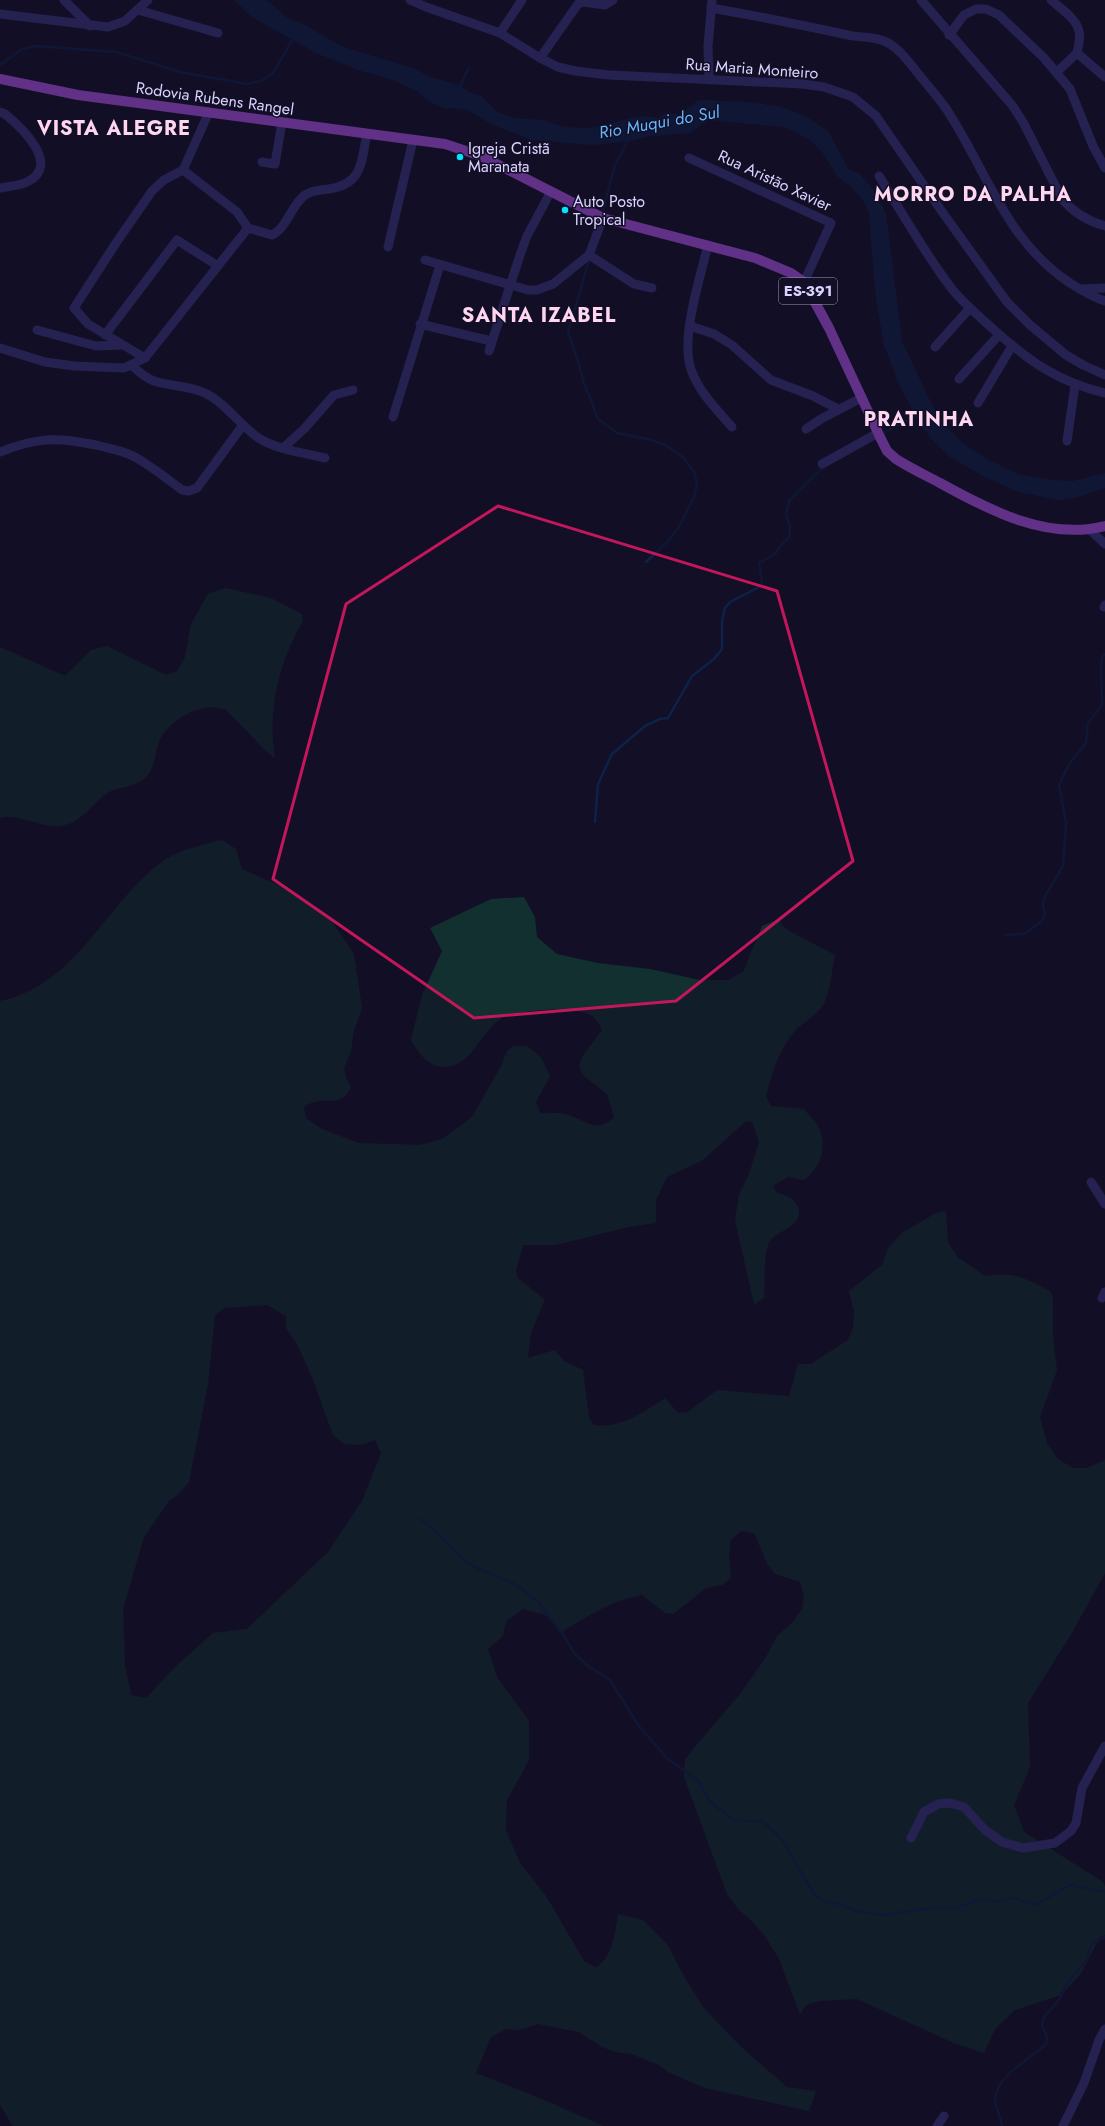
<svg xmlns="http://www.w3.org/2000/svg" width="1105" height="2126" font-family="Jost,sans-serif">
	<rect width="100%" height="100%" fill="#130f26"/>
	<!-- green -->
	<g fill="#12302f" fill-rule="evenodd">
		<path d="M225,588L271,598L302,614L303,621C279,662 267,710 275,758L268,753L225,709C218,708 210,706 204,708C185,712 164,726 158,745C155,754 154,769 147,776C138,787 123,786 111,791C92,801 83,824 59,826C42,828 14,812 0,818V647L65,676L91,650L107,646L166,675L177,671L185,657L191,624L208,594Z"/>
		<path d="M222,840L236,849L242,869L283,887L331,920L354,954L362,1008L353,1034L351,1052L344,1068L346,1078L351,1087C341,1111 323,1093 304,1107L306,1118L322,1129L359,1143L420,1145L442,1139L472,1117L501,1066L507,1051L514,1046H527L541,1057L550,1076L536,1102L540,1113C548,1114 557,1112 565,1114C585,1119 596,1135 614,1117L607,1094L583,1075L579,1065L582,1057L602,1030C599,1023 595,1016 586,1013C570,1006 518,1010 502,1018C480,1031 472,1067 444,1067C428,1067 418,1052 411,1040L422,995L442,951L430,928L491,899L524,897L535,917L537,937L557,954L598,963L650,969L700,980H728L743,972L762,926L779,919L781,924L789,931L835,955C832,969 831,987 825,1001C820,1014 804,1021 795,1031C779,1049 772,1073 766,1096L771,1106L804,1109C808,1115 815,1120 818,1126C828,1146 821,1167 804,1180L788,1177L773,1186L776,1192C786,1196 794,1197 798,1207C805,1229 772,1230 768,1245C763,1262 765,1281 764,1298L754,1304L735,1220L739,1195L749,1174L759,1142L752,1122L746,1121L703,1160L667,1177L656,1200V1223L628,1227L556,1245H523L516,1271L518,1278L545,1300L531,1332L528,1358L555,1350L564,1361L583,1370L589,1418L594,1425C620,1429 644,1412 665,1398L678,1413L688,1412L717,1390L789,1396L798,1364H811L848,1340L853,1328L854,1311L849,1291L882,1265L888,1248L902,1233L936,1213L946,1211L948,1242L958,1258L962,1260L985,1276C1016,1272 1023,1277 1050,1291L1053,1298V1336L1057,1370L1040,1417L1047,1443L1058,1459L1073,1468H1087L1105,1460V1573L1073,1631L1028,1703L1030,1767L1014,1805L1024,1832L1103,1882L1105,1886V1935L1100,1937L1080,1975L1061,1995L1015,2010L995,2029L984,2053L954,2043L857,1999L819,2001L806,2005L800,2014L779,1959L765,1936L749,1918L739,1910L727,1894L684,1777L685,1760L693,1749L741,1693L766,1657L777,1636L793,1622L802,1609L804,1597L800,1582L775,1574L767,1563L754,1533L741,1531L731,1540L729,1556L731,1578L722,1585L706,1588L673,1614L665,1613L642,1595C611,1601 588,1615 562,1632L548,1616L523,1609L506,1621L503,1636L488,1649L497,1677L529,1721V1760L507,1800L506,1830L520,1863L546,1896L584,1961L596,1968C613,1956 615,1933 618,1914L643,1920L667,1944L685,1978L703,2007L740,2046L787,2087L816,2091L809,2111L705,2088L668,2072L659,2065L631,2054L616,2052L602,2047L579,2032L538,2024L519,2030L506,2029L491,2037L476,2073L530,2094L604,2126H13L0,2105V1001C72,987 103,911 155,867C174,851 198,846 222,840ZM267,1305L286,1316V1328L297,1344L312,1377L333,1435L344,1444L360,1445L375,1440L381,1453L362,1501L328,1552L247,1629L213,1633L176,1666L146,1698L131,1695L125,1665L123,1609L144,1537L169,1501L179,1494L189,1482L208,1384L215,1315L224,1308Z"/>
	</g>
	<!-- water -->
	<path fill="#0c2248" d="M234,0H267L286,17L303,24L343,47L413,68L428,76L461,86L469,92L480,95L497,112L515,118L542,120L564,127L591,128L639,116L658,118L666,113L682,115L689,107L699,100L749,102L781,107L804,115L828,131L849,170L859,173L876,193L886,213L902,341L931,403L944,424L964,444L989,460L1018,474L1053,480L1073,481L1105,473V488L1078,497L1059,500L1018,492L983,476L950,457L934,442L921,425L900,387L884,345L875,291L869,213L863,200L851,187L838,177L822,152L809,139L784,127L708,120L690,133L650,136L630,141L593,145L532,140L493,125L466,109L444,108L428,101L417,91L393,80L361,71L316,53L252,17Z"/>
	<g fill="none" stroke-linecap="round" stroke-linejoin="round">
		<!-- stream -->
		<g stroke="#0c2248" stroke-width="2.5">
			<path d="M0,65L22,49L36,46L116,52L180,72L247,84L261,81L273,73L294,37"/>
			<path d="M459,89L469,67"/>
			<path d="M602,214L615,165L628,140"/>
			<path d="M590,257L568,332L578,361L584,384L592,402L597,418L617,433L652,440L667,446L684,458L695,474L697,485L694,497L679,527L668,541L646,562"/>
			<path d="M881,434L918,415"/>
			<path d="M595,822L598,784L612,754L645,726L660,719L668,718L692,676L714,659L722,649V621L725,608L730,602L761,586L762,582L759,563L775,554L781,545L789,538L790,526L786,515L789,501L823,467"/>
			<path d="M1005,935L1024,934L1042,921L1045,915L1043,905L1044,898L1063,866L1066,823L1059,785L1069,764L1086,743L1088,723L1102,705L1101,666L1102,657L1105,654"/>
			<path d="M421,1519L441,1536L463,1560L474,1567L515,1584L537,1601L564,1636L574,1653L588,1666L610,1680L638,1725L667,1758L699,1782L709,1801L734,1820L762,1821L781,1838L814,1894L824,1902L840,1904L856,1911L883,1915L933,1908H955L982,1899L996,1901L1014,1898L1035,1905L1070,1885L1105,1892"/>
			<path d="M1002,2126C1001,2117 995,2108 995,2099C997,2074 1030,2060 1046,2044L1047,2037L1042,2025L1044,2017L1059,2000L1066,1985L1086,1961L1092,1943L1105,1937"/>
		</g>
		<!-- minor -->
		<g stroke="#3d3a85" stroke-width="9">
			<path d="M64,0L90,26"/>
			<path d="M410,0L426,7L500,33L540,58L558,67L575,71L609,75L803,84L824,87L853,97L876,116L943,213L1007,302L1030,325L1066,355L1083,365L1105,375"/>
			<path d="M921,0L1012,105L1023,122L1062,199C1074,213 1087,221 1105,226"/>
			<path d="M1051,0C1060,8 1076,18 1079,31C1081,37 1078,47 1077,53"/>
			<path d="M711,8C757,16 802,25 848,35C859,38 873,36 884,41C899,47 911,65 920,76C929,87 939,98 947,110C987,171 1005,240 1070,283C1081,290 1092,297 1105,301"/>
			<path d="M138,10L218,33"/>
			<path d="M0,14L108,27L125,21L148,0"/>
			<path d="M500,33L522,0"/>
			<path d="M949,35L964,15L976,9H986L999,15L1044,58L1070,89L1093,146L1105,168"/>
			<path d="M540,58L578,4L583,2L605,5L613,0"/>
			<path d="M1057,72L1077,53L1105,77"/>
			<path d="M709,79L708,46L712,0"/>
			<path d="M0,112L5,114C21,127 62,165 27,182C19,186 9,186 0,188"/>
			<path d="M689,158L831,223L804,282"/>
			<path d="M262,162L275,164L282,122"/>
			<path d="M879,176C903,214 925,254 952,289C964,304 979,316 993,329C1029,361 1058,382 1105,393"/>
			<path d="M248,228L272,235C288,227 291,205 305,195C312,190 321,190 329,189C363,184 361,162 367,134"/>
			<path d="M708,245C700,278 679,342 692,372C700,393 717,410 732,427"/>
			<path d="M388,247L413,140"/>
			<path d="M589,255L634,284L652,288"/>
			<path d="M425,260L528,290H537L553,284L589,255L603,218"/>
			<path d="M1081,289L1105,288"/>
			<path d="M420,324L491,341"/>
			<path d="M690,326L714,334L732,345L771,380L813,396L838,409"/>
			<path d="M37,330L96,346L121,345"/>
			<path d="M105,335L177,240L218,266"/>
			<path d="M935,347L970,308"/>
			<path d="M0,348L45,362L74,366L124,368L145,358L248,228L237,212L183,170"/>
			<path d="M489,351L520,255L527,236L550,193"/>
			<path d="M145,358L88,324L74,308L116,243L152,191L164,180L183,170L209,112"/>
			<path d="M131,365C138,371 145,378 154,381C171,387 190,385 207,394C228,405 240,426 260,439C279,450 304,453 325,458"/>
			<path d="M959,379L999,335"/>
			<path d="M978,403L1012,346"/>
			<path d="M393,417L440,265"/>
			<path d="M806,429L821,419L861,398"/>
			<path d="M1067,441L1075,385"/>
			<path d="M283,448L304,429L334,395L353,390"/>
			<path d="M0,452C38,437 56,437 96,445C107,448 121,450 131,455C149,464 166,478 182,490L189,491L197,488L243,425"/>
			<path d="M822,464L878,433"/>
			<path d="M1090,530L1105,544"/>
			<path d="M1104,607L1105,605"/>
			<path d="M1091,1182L1105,1204"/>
			<path d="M1102,1298L1105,1292"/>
			<path d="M911,1838L924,1812L938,1804L950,1803L964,1807L985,1830L1002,1842L1023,1848L1055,1843L1071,1831L1076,1823L1082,1788L1105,1746"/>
			<path d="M937,2126L944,2116"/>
			<path d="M1063,2126L1084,2083L1099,2040L1105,2029"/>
		</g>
		<!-- primary -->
		<path stroke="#c25bff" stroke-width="10" d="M0,79L78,95L445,144L481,156L603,218L755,258L791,273L804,282L829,328L880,437L887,451L896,459C910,468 925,475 940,483C989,510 1047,541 1105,526"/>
	</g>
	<!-- marked area -->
	<path d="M0 0H1105V2126H0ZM498,506L777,591L853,861L676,1001L474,1018L273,879L346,604Z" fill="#130f26" fill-opacity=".55" fill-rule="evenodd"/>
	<path fill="none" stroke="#c2185b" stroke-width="3" stroke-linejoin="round" d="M498,506L777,591L853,861L676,1001L474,1018L273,879L346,604Z"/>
	<!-- markers -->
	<g fill="#00e5ff" stroke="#130f26" stroke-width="1.5">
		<circle cx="460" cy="157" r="4"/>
		<circle cx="565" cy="210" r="4"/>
	</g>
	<g text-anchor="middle" stroke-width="3" stroke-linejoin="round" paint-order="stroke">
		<!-- shield labels -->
		<rect fill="#130f26" stroke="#9e99be" stroke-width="1" x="779" y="278" width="58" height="26" rx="3"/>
		<g font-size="15" font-weight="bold" fill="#d9d4ff">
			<text x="808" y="296">ES-391</text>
		</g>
		<!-- street labels -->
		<g font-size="16" fill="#d9d4ff" stroke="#130f26">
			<text transform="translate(752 68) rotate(4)" y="6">Rua Maria Monteiro</text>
			<text transform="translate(215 98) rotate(8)" y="6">Rodovia Rubens Rangel</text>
			<text transform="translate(775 180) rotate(25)" y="6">Rua Aristão Xavier</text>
		</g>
		<!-- poi labels -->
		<g font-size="16" fill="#d9d4ff" stroke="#130f26" text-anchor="start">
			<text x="468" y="154">Igreja Cristã<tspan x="468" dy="18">Maranata</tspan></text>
			<text x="573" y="207">Auto Posto<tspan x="573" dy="18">Tropical</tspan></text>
		</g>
		<!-- water labels -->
		<g font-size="17" font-style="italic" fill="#62b6ff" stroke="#130f26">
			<text transform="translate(659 122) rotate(-10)" y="6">Rio Muqui do Sul</text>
		</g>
		<!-- district labels -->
		<g font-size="20" font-weight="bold" letter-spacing="1" fill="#ffd6f0" stroke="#130f26">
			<text x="114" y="135">VISTA ALEGRE</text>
			<text x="973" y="201">MORRO DA PALHA</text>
			<text x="539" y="322">SANTA IZABEL</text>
			<text x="919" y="426">PRATINHA</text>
		</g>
	</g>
</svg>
